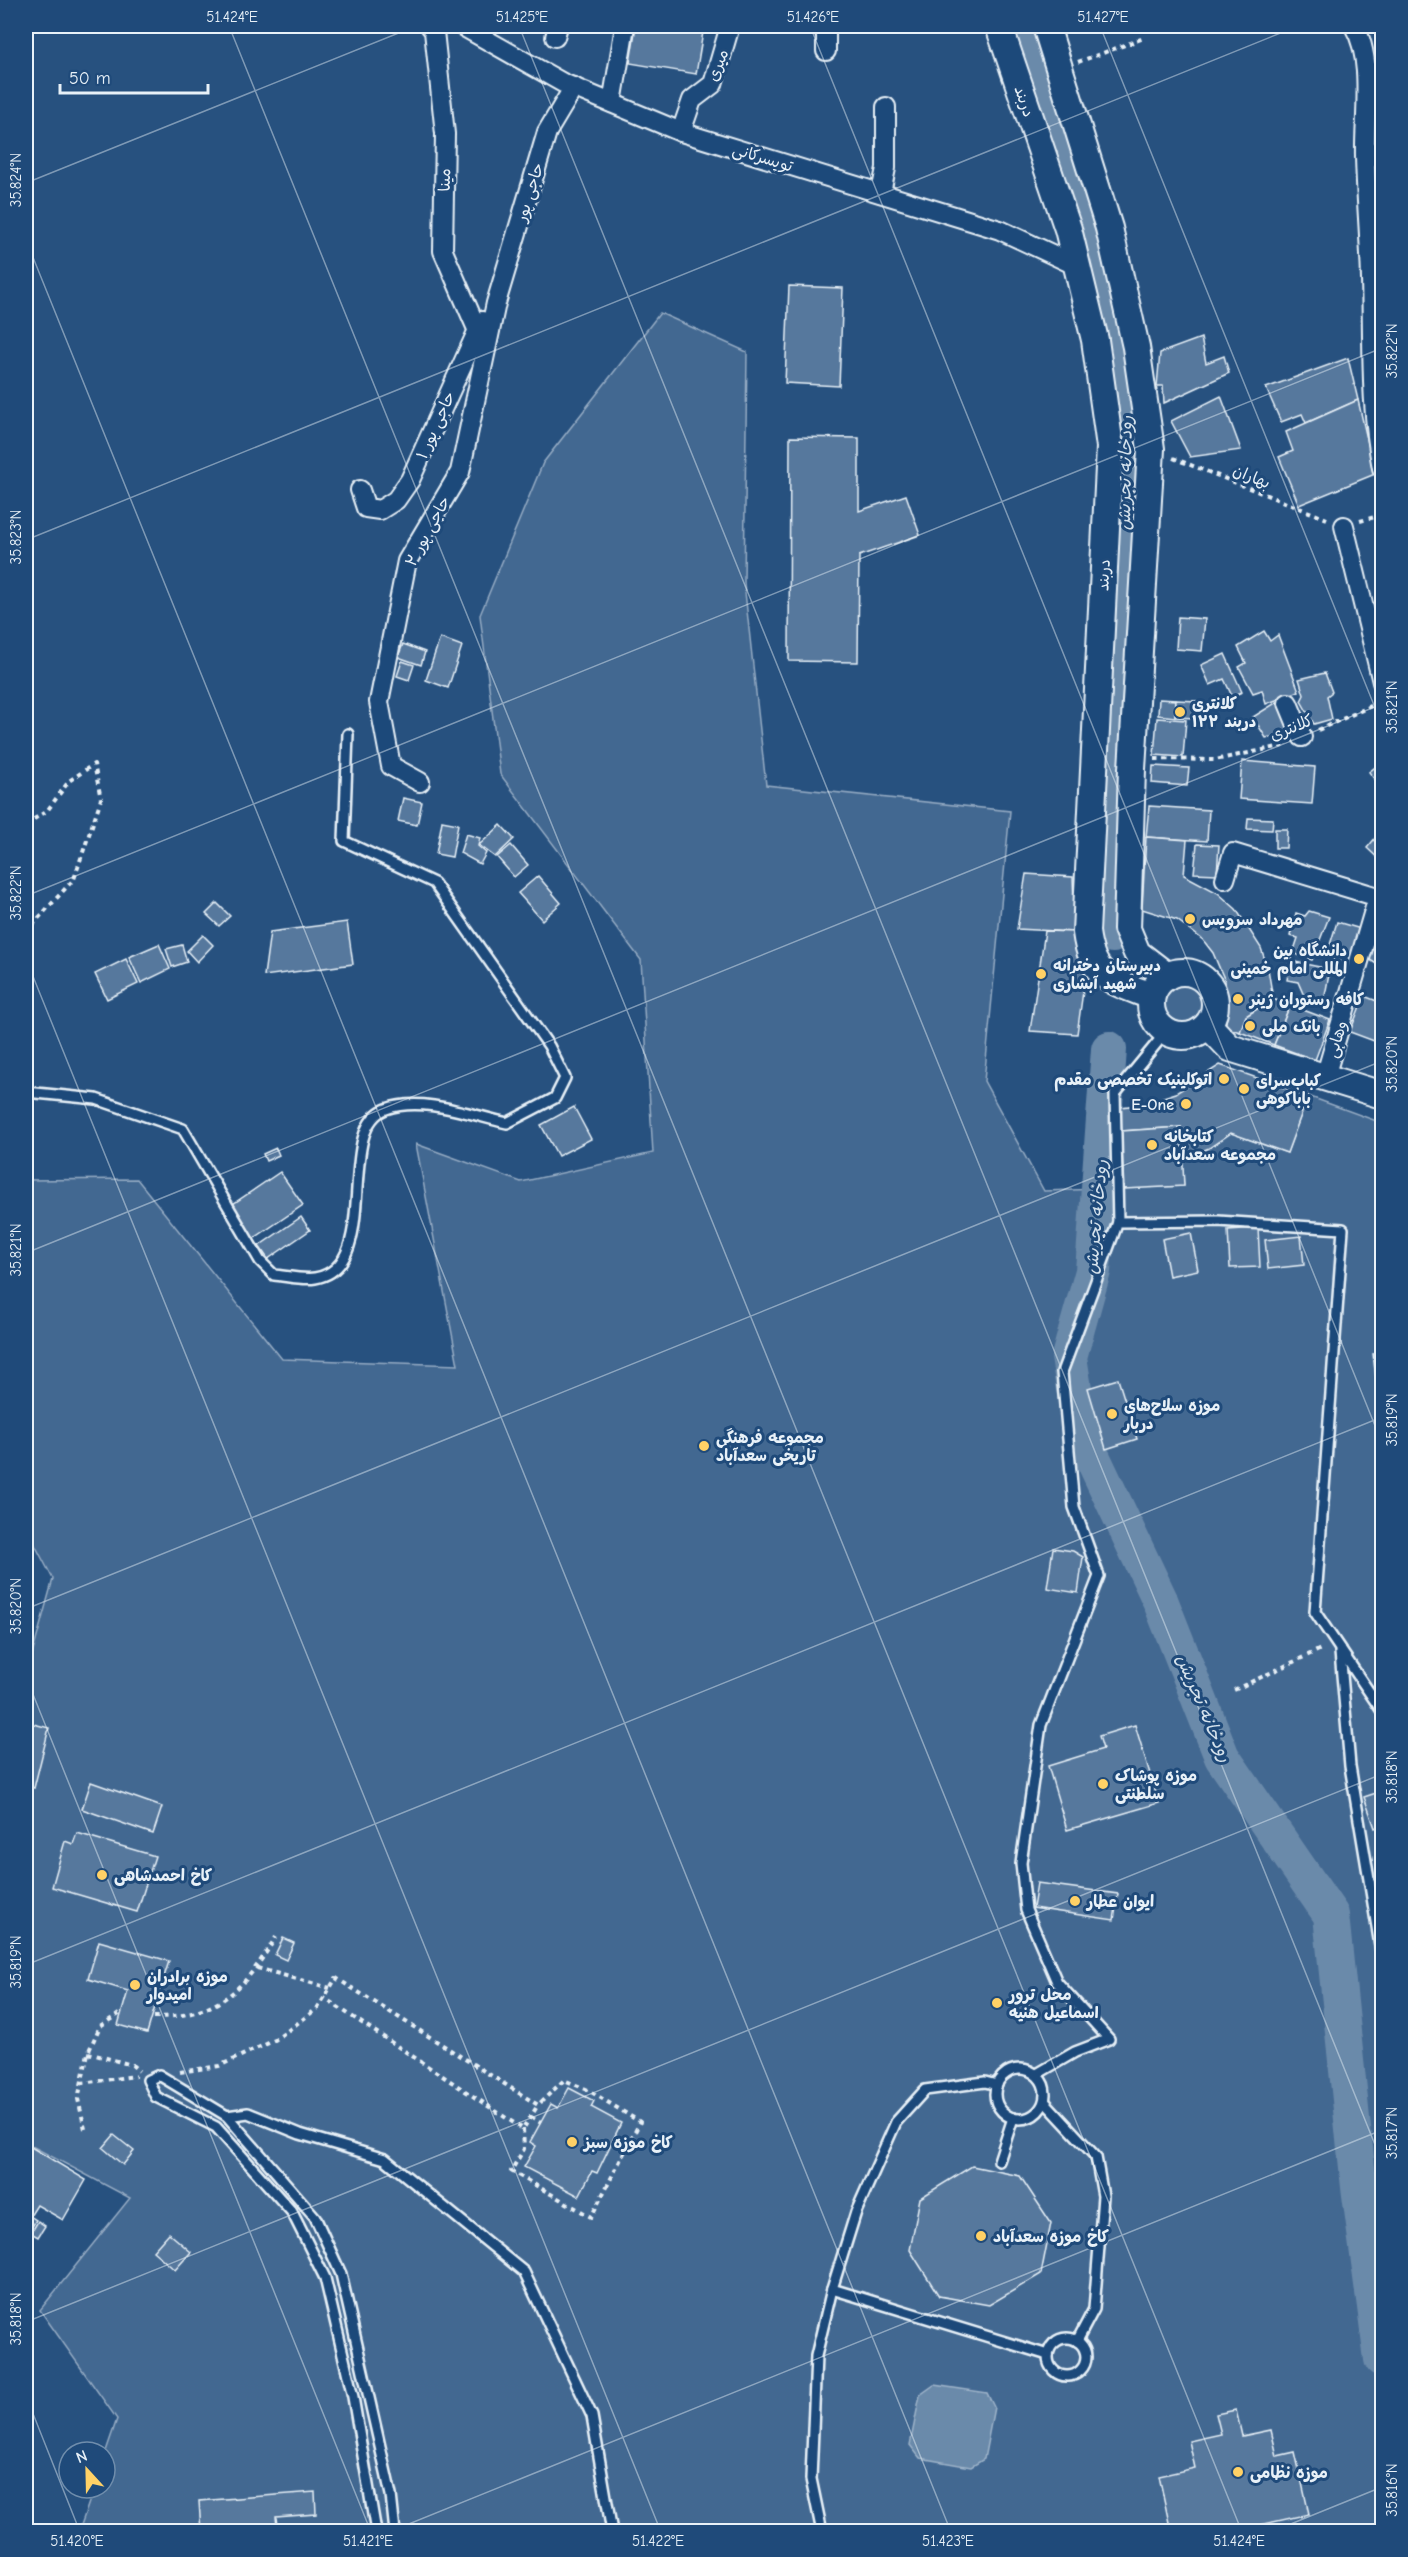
<svg xmlns="http://www.w3.org/2000/svg" width="1408" height="2557" font-family="'Comic Neue','Playpen Sans Arabic',sans-serif">
	<rect width="100%" height="100%" fill="#27517f"/>
	<filter id="ink" filterUnits="userSpaceOnUse"><feTurbulence type="fractalNoise" baseFrequency=".0167" numOctaves="2"/><feDisplacementMap in="SourceGraphic" scale="12" xChannelSelector="R" yChannelSelector="G"/><feConvolveMatrix kernelMatrix="1 2 1 2 8 2 1 2 1" color-interpolation-filters="sRGB"/></filter>
	<g filter="url(#ink)">
		<!-- green -->
		<g fill="#436891" stroke="#96acc4" stroke-width="1.5">
			<path d="M660,313L747,352L744,583L766,785L1010,811L984,1081L1044,1191L1184,1186L1182,1160L1209,1148L1231,1133L1287,1153L1308,1096L1382,1123V2531H79L94,2488H105V2454L117,2419L40,2310L130,2198L26,2143V1677L53,1579L26,1528V1180L137,1179L282,1359L458,1365L416,1144L521,1182L653,1153L641,960L500,774L480,615L543,463Z"/>
			<circle cx="1183" cy="1003" r="19"/>
		</g>
		<!-- water -->
		<path fill="#6b8aaa" stroke="#9db3c9" stroke-width="1.5" d="M934,2385L987,2393L994,2407L984,2459L971,2467L920,2458L910,2445L920,2395Z"/>
		<g fill="none" stroke-linecap="round" stroke-linejoin="round">
			<!-- river -->
			<g stroke="#6b8aaa" stroke-width="36">
				<path d="M1026,26L1068,135L1120,365L1128,423L1113,935"/>
				<path d="M1109,1049L1093,1271L1069,1357L1081,1433L1160,1600L1222,1757L1331,1915L1359,2187L1382,2359"/>
			</g>
		</g>
		<!-- building -->
		<g fill="#57789d" stroke="#e8f1f8" stroke-width="1.5">
			<path d="M636,26H704L696,74L630,63Z"/>
			<path d="M789,286L843,288L839,386L785,383Z"/>
			<path d="M1201,338L1206,363L1224,356L1229,373L1164,403L1163,386H1157L1160,353Z"/>
			<path d="M1348,358L1358,400L1306,423L1302,414L1281,422L1266,388Z"/>
			<path d="M1221,396L1241,450L1190,457L1171,421Z"/>
			<path d="M1358,400L1375,474L1299,505L1279,457L1293,451L1286,432Z"/>
			<path d="M790,437L859,438V511L906,495L920,535L859,556L858,662L789,661Z"/>
			<path d="M1178,617L1205,619L1202,651L1176,649Z"/>
			<path d="M1264,631L1270,641L1278,635L1299,691L1266,704L1262,690L1253,693L1239,667L1246,663L1238,647Z"/>
			<path d="M440,638L462,646L448,688L426,680Z"/>
			<path d="M403,644L425,652L421,665L398,657Z"/>
			<path d="M1225,654L1242,692L1232,696L1224,679L1210,685L1201,665Z"/>
			<path d="M402,661L414,665L409,680L397,676Z"/>
			<path d="M1325,673L1332,692L1327,696L1332,719L1314,724L1301,701L1304,695L1299,679Z"/>
			<path d="M1159,699L1176,700L1175,717L1158,715Z"/>
			<path d="M1176,700L1197,701L1195,718L1175,717Z"/>
			<path d="M1277,702L1295,731L1266,738L1253,717Z"/>
			<path d="M1157,718L1186,720L1183,757L1154,755Z"/>
			<path d="M1242,761L1315,767L1312,804L1239,799Z"/>
			<path d="M1382,762V789L1369,772Z"/>
			<path d="M1153,766L1189,768L1187,786L1152,783Z"/>
			<path d="M403,798L422,802L417,825L398,821Z"/>
			<path d="M1149,806L1209,810L1207,841L1146,837Z"/>
			<path d="M1248,818L1273,819L1272,830L1247,829Z"/>
			<path d="M442,821L458,824L452,857L436,854Z"/>
			<path d="M501,825L514,839L495,857L479,845Z"/>
			<path d="M1275,829H1287L1286,848H1275Z"/>
			<path d="M1382,830V862L1367,848Z"/>
			<path d="M466,834L480,838L478,846L486,853L480,864L460,853Z"/>
			<path d="M1146,837L1187,840L1184,875L1218,893L1236,909L1261,948L1268,969L1273,999L1246,1016L1240,1032L1225,1027L1228,1011L1225,981L1213,953L1203,940L1177,920L1142,909Z"/>
			<path d="M1197,844L1219,845L1217,874L1194,873Z"/>
			<path d="M511,845L528,865L514,877L497,857Z"/>
			<path d="M1026,874L1073,877L1075,932L1017,929Z"/>
			<path d="M538,876L561,903L542,920L518,893Z"/>
			<path d="M217,903L230,916L219,926L206,914Z"/>
			<path d="M1309,911L1329,917L1312,960L1293,953L1298,938L1290,936L1296,913L1305,916Z"/>
			<path d="M1382,919V966L1381,967L1367,958Z"/>
			<path d="M347,922L353,964L264,976L270,932Z"/>
			<path d="M1337,922L1361,929L1350,965L1326,958Z"/>
			<path d="M1045,931L1075,932L1085,977L1077,1034L1030,1031Z"/>
			<path d="M203,935L213,945L197,962L187,951Z"/>
			<path d="M159,944L170,969L141,983L129,957Z"/>
			<path d="M182,945L187,962L172,967L166,949Z"/>
			<path d="M126,959L138,984L107,999L95,974Z"/>
			<path d="M1290,961L1330,969L1324,1001L1305,998L1298,982L1287,980Z"/>
			<path d="M1364,996L1382,1003V1044L1350,1032Z"/>
			<path d="M1273,999L1290,1005L1274,1045L1240,1032L1246,1016Z"/>
			<path d="M1290,1005L1330,1020L1315,1060L1274,1045Z"/>
			<path d="M1220,1065L1308,1096L1287,1153L1231,1133L1209,1148L1182,1160L1181,1127L1121,1131L1120,1107L1139,1105L1176,1093Z"/>
			<path d="M574,1107L591,1139L558,1156L541,1125Z"/>
			<path d="M1181,1127L1184,1186L1124,1189L1121,1131Z"/>
			<path d="M276,1148L279,1155L266,1161L263,1154Z"/>
			<path d="M280,1172L303,1205L253,1239L230,1206Z"/>
			<path d="M301,1217L310,1230L268,1259L259,1246Z"/>
			<path d="M1258,1228L1260,1267L1230,1268L1228,1230Z"/>
			<path d="M1191,1233L1198,1270L1169,1276L1162,1239Z"/>
			<path d="M1301,1236L1304,1265L1268,1269L1265,1240Z"/>
			<path d="M1382,1353V1378L1376,1379L1373,1354Z"/>
			<path d="M1118,1379L1137,1439L1106,1449L1088,1388Z"/>
			<path d="M1053,1548L1073,1551L1083,1557L1078,1593L1047,1588Z"/>
			<path d="M26,1722L49,1728L34,1788L26,1786Z"/>
			<path d="M1135,1725L1159,1803L1067,1830L1048,1766L1103,1749L1099,1736Z"/>
			<path d="M91,1782L162,1807L153,1834L82,1809Z"/>
			<path d="M1382,1791V1825L1375,1828L1364,1797Z"/>
			<path d="M77,1833L155,1856L137,1912L52,1887L65,1841L73,1844Z"/>
			<path d="M1037,1883L1118,1894L1114,1920L1033,1908Z"/>
			<path d="M283,1938L294,1943L286,1960L275,1955Z"/>
			<path d="M99,1941L169,1961L147,2033L118,2025L128,1991L88,1979Z"/>
			<path d="M569,2088L594,2101L591,2107L621,2123L597,2173L592,2171L579,2196L524,2167L536,2146L530,2142L551,2104L558,2108Z"/>
			<path d="M114,2135L134,2151L123,2165L103,2148Z"/>
			<path d="M26,2144L86,2180L63,2220L37,2205L30,2216L36,2220L27,2235Z"/>
			<path d="M972,2166L1020,2176L1051,2223L1041,2274L989,2305L939,2296L910,2250L920,2198Z"/>
			<path d="M38,2221L45,2226L38,2237L31,2233Z"/>
			<path d="M169,2233L191,2252L175,2270L153,2251Z"/>
			<path d="M1236,2410L1242,2436L1271,2430L1277,2456L1295,2452L1309,2514L1229,2532H1171L1159,2476L1195,2468L1189,2441L1221,2434L1216,2414Z"/>
			<path d="M315,2492L316,2514L276,2517L277,2526L201,2531L199,2501Z"/>
		</g>
		<g fill="none" stroke-linecap="round" stroke-linejoin="round">
			<!-- lane casing -->
			<g stroke="#e8f1f8" stroke-width="14">
				<g id="lane">
					<path d="M26,1092L96,1099L183,1129L260,1261L274,1275C286,1276 303,1280 315,1278C384,1267 333,1128 386,1109C423,1096 471,1115 507,1123L555,1098L565,1078L549,1046L434,883L344,841L348,734"/>
					<path d="M1118,1222L1115,1094L1166,1032"/>
					<path d="M1340,1652L1350,1766L1382,1957"/>
					<circle cx="1020" cy="2094" r="25"/>
					<path d="M1037,2074L1075,2052L1109,2039L1057,1982L1026,1910L1021,1863L1041,1725L1099,1576L1074,1507L1062,1372L1118,1222L1218,1221L1343,1229L1315,1612L1382,1711"/>
					<path d="M1045,2102L1096,2157L1103,2196L1094,2309L1077,2341"/>
					<path d="M227,2116L248,2113L300,2134L385,2159L524,2272L592,2416L612,2532"/>
					<path d="M999,2161L1013,2118"/>
					<path d="M832,2289L1048,2355"/>
					<circle cx="1067" cy="2357" r="19"/>
					<path d="M376,2532L353,2397L325,2278L292,2212L216,2127L156,2097L148,2080L159,2075L227,2116L315,2217L341,2274L391,2495L395,2532"/>
					<path d="M822,2532L811,2479L816,2356L832,2289L856,2212L896,2122L925,2090L985,2082L997,2085"/>
				</g>
			</g>
			<!-- street casing -->
			<g stroke="#e8f1f8" stroke-width="22">
				<g id="street">
					<path d="M430,26L434,31L445,134L443,251L477,329"/>
					<path d="M462,26L563,83L681,132L1000,230L1075,265"/>
					<path d="M819,26L826,31V51"/>
					<path d="M1354,26C1374,59 1364,118 1365,156C1366,198 1370,239 1371,280C1373,342 1370,407 1382,468"/>
					<path d="M555,37L558,26"/>
					<path d="M612,103L625,26"/>
					<path d="M681,132L692,100L713,84L730,26"/>
					<path d="M881,193L886,168V107"/>
					<path d="M360,490L366,508L380,510L396,500L410,480L482,321"/>
					<path d="M1344,526L1382,682"/>
					<path d="M1288,703L1302,737"/>
					<path d="M420,782L391,766L379,702L407,561L460,472L496,303L547,132L574,87"/>
					<path d="M1225,879L1233,853L1378,897L1325,1077"/>
				</g>
			</g>
			<!-- secondary casing -->
			<g stroke="#e8f1f8" stroke-width="30">
				<g id="secondary">
					<path d="M999,26L1068,229L1095,340L1110,447L1086,932C1092,979 1112,981 1151,996"/>
					<path d="M1046,26L1109,228L1136,347L1151,449L1132,769L1127,929L1137,953L1167,976"/>
					<circle cx="1183" cy="1004" r="32"/>
					<path d="M1208,1025L1230,1048L1382,1095"/>
				</g>
			</g>
			<!-- path -->
			<g stroke="#e8f1f8" stroke-width="4" stroke-dasharray="4.5 4.5" stroke-linecap="butt">
				<path d="M1078,62L1144,38"/>
				<path d="M1173,458L1327,519"/>
				<path d="M1360,521L1382,515"/>
				<path d="M1318,730L1382,701"/>
				<path d="M1155,759L1215,760L1287,745"/>
				<path d="M26,824L47,811L69,781L94,764L101,799L74,879L26,932"/>
				<path d="M1234,1690L1323,1648"/>
				<path d="M257,1968L330,1988"/>
				<path d="M154,2017C219,2017 243,1990 276,1937"/>
				<path d="M88,2053L132,2065L139,2071"/>
				<path d="M180,2072L219,2066L275,2040L318,2008L336,1978L538,2105L523,2129L324,1998"/>
				<path d="M81,2083L136,2076"/>
				<path d="M531,2117L541,2123"/>
				<path d="M85,2129L78,2099L88,2053L100,2026L119,2014"/>
				<path d="M523,2129L524,2149L511,2171L591,2217L640,2122L588,2090L564,2080L538,2105"/>
			</g>
			<!-- lane -->
			<use href="#lane" stroke="#1f4a7a" stroke-width="9"/>
			<!-- street -->
			<use href="#street" stroke="#1f4a7a" stroke-width="18"/>
			<!-- secondary -->
			<use href="#secondary" stroke="#1f4a7a" stroke-width="26"/>
		</g>
	</g>
	<!-- ticks -->
	<path fill="none" stroke="#e8f1f8" stroke-width="1.5" stroke-opacity="0.45" d="M229,26L1242,2532M519,26L1382,2162M810,26L1382,1443M1100,26L1382,725M26,183L416,26M26,240L951,2532M26,540L1298,26M26,896L1382,348M26,959L661,2532M26,1253L1382,704M26,1609L1382,1061M26,1677L371,2532M26,1965L1382,1417M26,2322L1382,1774M26,2396L80,2532M389,2532L1382,2130M1271,2532L1382,2487"/>
	<!-- markers -->
	<g fill="#ffd166" stroke="#1f4a7a" stroke-width="2">
		<circle cx="1180" cy="712" r="6"/>
		<circle cx="1190" cy="919" r="6"/>
		<circle cx="1359" cy="959" r="6"/>
		<circle cx="1041" cy="974" r="6"/>
		<circle cx="1238" cy="999" r="6"/>
		<circle cx="1250" cy="1026" r="6"/>
		<circle cx="1224" cy="1079" r="6"/>
		<circle cx="1244" cy="1089" r="6"/>
		<circle cx="1186" cy="1104" r="6"/>
		<circle cx="1152" cy="1145" r="6"/>
		<circle cx="1112" cy="1414" r="6"/>
		<circle cx="704" cy="1446" r="6"/>
		<circle cx="1103" cy="1784" r="6"/>
		<circle cx="102" cy="1875" r="6"/>
		<circle cx="1075" cy="1901" r="6"/>
		<circle cx="135" cy="1985" r="6"/>
		<circle cx="997" cy="2003" r="6"/>
		<circle cx="572" cy="2142" r="6"/>
		<circle cx="981" cy="2236" r="6"/>
		<circle cx="1238" cy="2472" r="6"/>
	</g>
	<g text-anchor="middle" stroke-width="6" stroke-linejoin="round" paint-order="stroke">
		<!-- street labels -->
		<g font-size="16" fill="#e8f1f8" stroke="#1f4a7a">
			<text transform="translate(717 65) rotate(-69)" y="6">میری</text>
			<text transform="translate(1025 101) rotate(71)" y="6">دربند</text>
			<text transform="translate(763 157) rotate(17)" y="6">تویسرکانی</text>
			<text transform="translate(444 180) rotate(-89)" y="6">مینا</text>
			<text transform="translate(529 192) rotate(-73)" y="6">حاجی پور</text>
			<text transform="translate(435 425) rotate(-66)" y="6">حاجی پور ۱</text>
			<text transform="translate(1252 476) rotate(22)" y="6">بهاران</text>
			<text transform="translate(427 531) rotate(-62)" y="6">حاجی پور ۲</text>
			<text transform="translate(1103 575) rotate(-87)" y="6">دربند</text>
			<text transform="translate(1291 727) rotate(-22)" y="6">کلانتری</text>
			<text transform="translate(1336 1039) rotate(-73)" y="6">وهابی</text>
		</g>
		<!-- poi labels -->
		<g font-size="16" font-weight="bold" fill="#e8f1f8" stroke="#1f4a7a" text-anchor="start">
			<text x="1192" y="709">کلانتری<tspan x="1192" dy="18">۱۲۲ دربند</tspan></text>
			<text x="1202" y="925">مهرداد سرویس</text>
			<text x="1347" y="956" text-anchor="end">دانشگاه بین<tspan x="1347" dy="18">المللی امام خمینی</tspan></text>
			<text x="1053" y="971">دبیرستان دخترانه<tspan x="1053" dy="18">شهید آبشاری</tspan></text>
			<text x="1250" y="1005">کافه رستوران ژینر</text>
			<text x="1262" y="1032">بانک ملی</text>
			<text x="1212" y="1085" text-anchor="end">اتوکلینیک تخصصی مقدم</text>
			<text x="1256" y="1086">کباب‌سرای<tspan x="1256" dy="18">باباکوهی</tspan></text>
			<text x="1174" y="1110" text-anchor="end">E-One</text>
			<text x="1164" y="1142">کتابخانه<tspan x="1164" dy="18">مجموعه سعدآباد</tspan></text>
			<text x="1124" y="1411">موزه سلاح‌های<tspan x="1124" dy="18">دربار</tspan></text>
			<text x="716" y="1443">مجموعه فرهنگی<tspan x="716" dy="18">تاریخی سعدآباد</tspan></text>
			<text x="1115" y="1781">موزه پوشاک<tspan x="1115" dy="18">سلطنتی</tspan></text>
			<text x="114" y="1881">کاخ احمدشاهی</text>
			<text x="1087" y="1907">ایوان عطار</text>
			<text x="147" y="1982">موزه برادران<tspan x="147" dy="18">امیدوار</tspan></text>
			<text x="1009" y="2000">محل ترور<tspan x="1009" dy="18">اسماعیل هنیه</tspan></text>
			<text x="584" y="2148">کاخ موزه سبز</text>
			<text x="993" y="2242">کاخ موزه سعدآباد</text>
			<text x="1250" y="2478">موزه نظامی</text>
		</g>
		<!-- water labels -->
		<g font-size="18" font-style="italic" fill="#d5e2ec" stroke="#1f4a7a">
			<text transform="translate(1125 473) rotate(-89)" y="6">رودخانه تجریش</text>
			<text transform="translate(1096 1217) rotate(-85)" y="6">رودخانه تجریش</text>
			<text transform="translate(1204 1708) rotate(67)" y="6">رودخانه تجریش</text>
		</g>
	</g>
	<!-- margin -->
	<rect width="1408" height="2557" fill="none" stroke="#1f4a7a" stroke-width="66"/>
	<!-- north arrow -->
	<g transform="translate(87 2470) rotate(338)"><circle r="28" fill="#1f4a7a" stroke="#6f8dac" stroke-width="1.5"/>
	<path d="M0-4.5L10 22L0 15L-10 22Z" fill="#ffd166"/>
	<text y="-9" font-size="16" font-weight="bold" text-anchor="middle" fill="#e8f1f8">N</text>
	</g>
	<!-- scale -->
	<path d="M60 84v9h148v-9" fill="none" stroke="#e8f1f8" stroke-width="3"/>
	<text x="69" y="84" font-size="18" fill="#e8f1f8" stroke="#1f4a7a" stroke-width="4.5" paint-order="stroke">50 m</text>
	<rect x="33" y="33" width="1342" height="2491" fill="none" stroke="#e8f1f8" stroke-width="2"/>
	<g font-size="15" text-anchor="middle" fill="#e8f1f8">
		<text x="232" y="22">51.424°E</text>
		<text x="522" y="22">51.425°E</text>
		<text x="813" y="22">51.426°E</text>
		<text x="1103" y="22">51.427°E</text>
		<text transform="translate(16 180) rotate(-90)" y="5">35.824°N</text>
		<text transform="translate(1392 351) rotate(-90)" y="5">35.822°N</text>
		<text transform="translate(16 537) rotate(-90)" y="5">35.823°N</text>
		<text transform="translate(1392 707) rotate(-90)" y="5">35.821°N</text>
		<text transform="translate(16 893) rotate(-90)" y="5">35.822°N</text>
		<text transform="translate(1392 1064) rotate(-90)" y="5">35.820°N</text>
		<text transform="translate(16 1250) rotate(-90)" y="5">35.821°N</text>
		<text transform="translate(1392 1420) rotate(-90)" y="5">35.819°N</text>
		<text transform="translate(16 1606) rotate(-90)" y="5">35.820°N</text>
		<text transform="translate(1392 1777) rotate(-90)" y="5">35.818°N</text>
		<text transform="translate(16 1962) rotate(-90)" y="5">35.819°N</text>
		<text transform="translate(1392 2133) rotate(-90)" y="5">35.817°N</text>
		<text transform="translate(16 2319) rotate(-90)" y="5">35.818°N</text>
		<text transform="translate(1392 2490) rotate(-90)" y="5">35.816°N</text>
		<text x="77" y="2546">51.420°E</text>
		<text x="368" y="2546">51.421°E</text>
		<text x="658" y="2546">51.422°E</text>
		<text x="948" y="2546">51.423°E</text>
		<text x="1239" y="2546">51.424°E</text>
	</g>
</svg>
